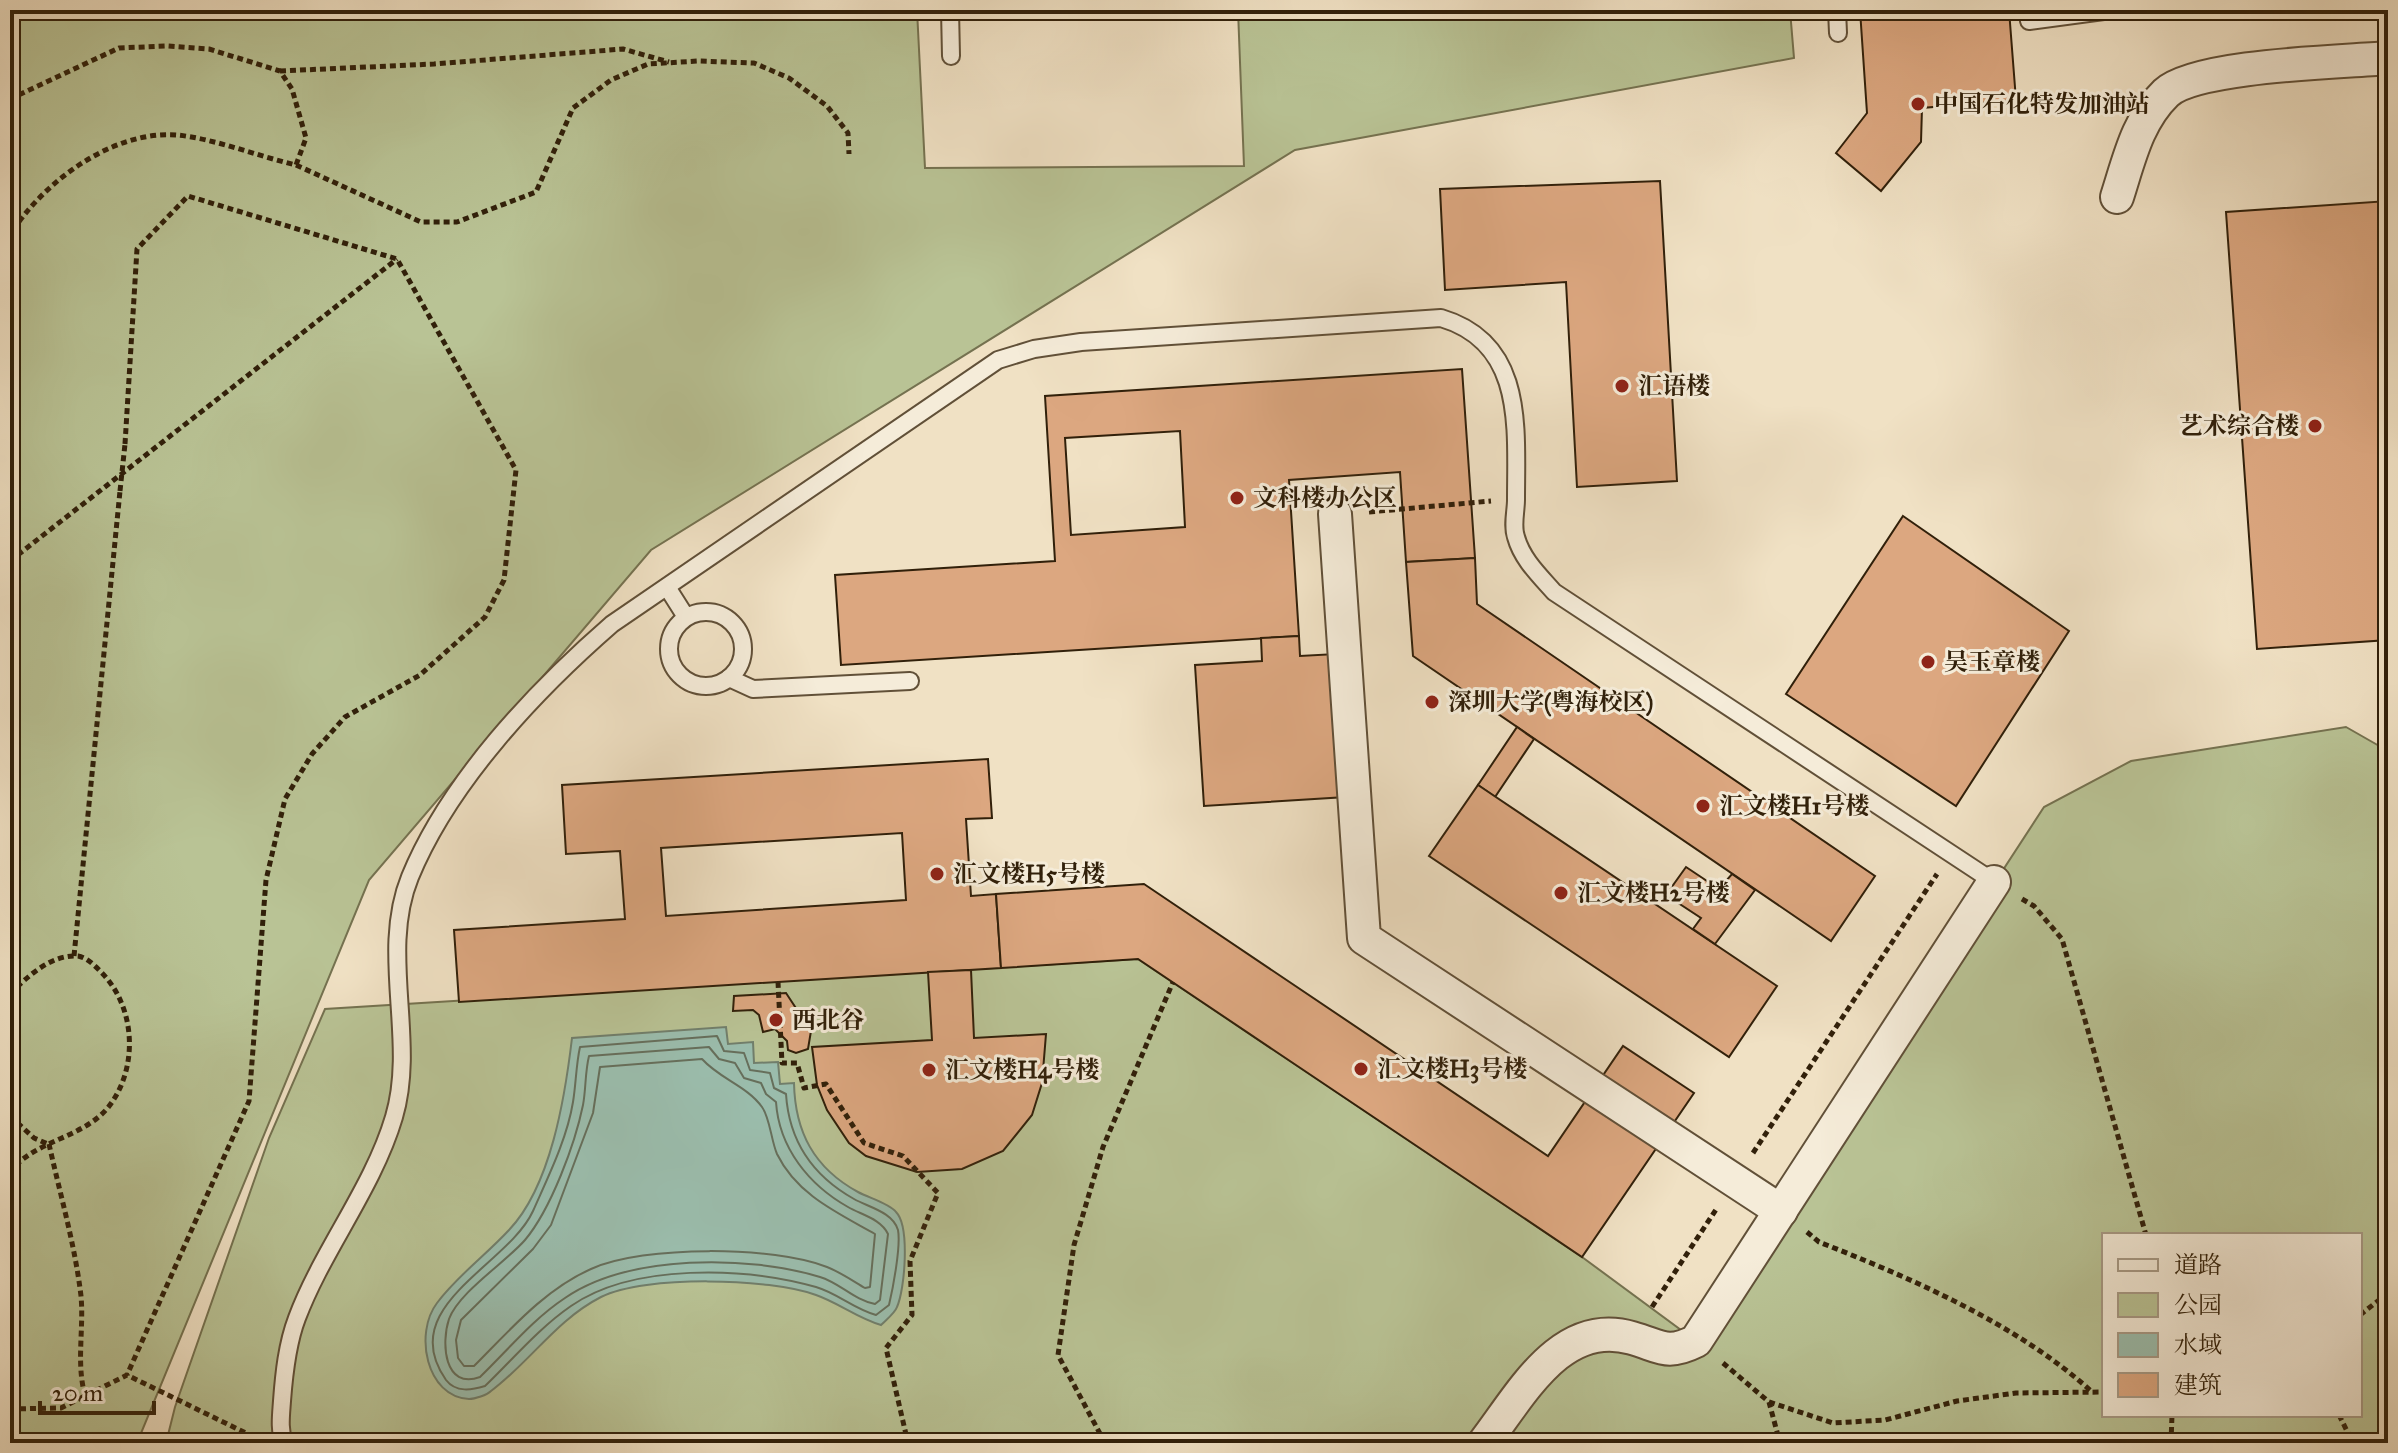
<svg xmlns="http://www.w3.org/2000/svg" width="2398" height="1453" font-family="'IM FELL Great Primer','Noto Serif SC',serif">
	<rect width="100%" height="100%" fill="#f0e1c4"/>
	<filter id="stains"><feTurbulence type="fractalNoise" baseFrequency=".0025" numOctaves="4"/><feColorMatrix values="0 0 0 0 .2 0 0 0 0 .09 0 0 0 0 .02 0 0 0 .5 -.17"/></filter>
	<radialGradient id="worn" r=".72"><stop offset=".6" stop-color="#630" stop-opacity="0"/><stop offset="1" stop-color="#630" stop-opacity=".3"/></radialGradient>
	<!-- green -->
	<g fill="#b9c395" stroke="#757250" stroke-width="2" fill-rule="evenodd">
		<path d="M10,10H917L925,168L1244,166L1238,10H1790L1794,58L1295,150L651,550L369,880L137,1443H10Z"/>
		<path d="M2346,727L2388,751V1443H166L175,1407L269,1138L325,1009L1138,959L1582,1257L1696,1341L2044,807L2131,761ZM2104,1235H2360V1415H2104Z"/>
	</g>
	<!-- water -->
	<path fill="#9bbeae" stroke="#717f6c" stroke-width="2" d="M726,1027L728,1044L753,1042L754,1063L778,1062L780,1084L794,1083C795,1132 814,1168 858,1192C869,1198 889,1203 896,1212C910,1226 905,1289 897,1307C895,1313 886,1320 881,1325C857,1318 839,1303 816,1295C770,1278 645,1275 601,1297C556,1320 530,1362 491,1391C487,1395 475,1399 469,1399C426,1397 414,1333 437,1303C457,1276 486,1255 509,1230C551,1186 565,1097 572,1038Z"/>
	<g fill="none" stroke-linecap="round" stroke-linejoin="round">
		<!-- shore -->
		<g stroke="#666f5c" stroke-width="2">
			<path d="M717,1036L724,1051L744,1053L750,1070L770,1073L774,1088L786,1094C789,1141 813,1176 854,1199C868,1207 893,1212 898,1230C901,1246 893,1288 889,1305L876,1315C854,1309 837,1293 816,1287C745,1267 633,1263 571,1306C539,1328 513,1359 485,1386C472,1390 456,1393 446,1380C394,1306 508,1266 533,1211C548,1177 567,1139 573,1102C576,1084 576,1065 580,1047Z"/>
			<path d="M709,1047L719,1059L735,1063L744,1078L761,1083L766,1094L776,1102C779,1148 809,1185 848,1207C862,1215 881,1219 888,1234L880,1300L875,1304C854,1300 840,1283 820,1277C748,1255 629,1254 565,1298C533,1319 507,1351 480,1377C444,1390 441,1343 449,1319C459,1292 506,1262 525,1240C551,1209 575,1144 583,1105C586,1089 585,1072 589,1056Z"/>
			<path d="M702,1059C720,1079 747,1086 762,1107C770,1118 771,1140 777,1154C797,1195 838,1213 875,1234L870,1287L865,1288C853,1281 840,1272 827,1267C774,1246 644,1245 591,1269C545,1289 509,1331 474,1366H464L458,1358L456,1340L461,1320L533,1249L551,1225L593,1113L600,1067Z"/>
		</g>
	</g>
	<!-- building -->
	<g fill="#dca780" stroke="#31200a" stroke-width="2" fill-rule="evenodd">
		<path d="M1860,10H2009L2016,100L1922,108L1921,142L1881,191L1836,153L1867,113Z"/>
		<path d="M1660,181L1677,481L1577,487L1566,282L1445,290L1440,189Z"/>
		<path d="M2388,201V640L2257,649L2226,212Z"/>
		<path d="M1462,369L1475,558L1406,562L1400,472L1289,480L1299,636L841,665L835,575L1055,561L1045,396ZM1180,431L1185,527L1071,535L1065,438Z"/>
		<path d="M1903,516L2069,631L1956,806L1786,694Z"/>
		<path d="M1475,558L1477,604L1875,876L1831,941L1413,656L1406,562Z"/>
		<path d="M1299,636L1300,656L1336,654L1346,797L1204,806L1195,665L1262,661L1261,638Z"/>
		<path d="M1517,727L1534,739L1495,797L1478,785Z"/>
		<path d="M988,759L992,818L966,819L971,896L996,894L1001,968L459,1002L454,930L625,919L620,851L566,854L562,785ZM902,833L906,900L666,916L661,848Z"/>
		<path d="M1478,785L1777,986L1729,1057L1429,856Z"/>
		<path d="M1686,867L1719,889L1732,874L1755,890L1715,944L1693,929L1701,918L1666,895Z"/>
		<path d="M1144,884L1548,1156L1623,1046L1694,1093L1582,1257L1138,959L1001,968L996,894Z"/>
		<path d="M971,970L974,1038L1046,1034L1042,1083L1032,1115L1003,1151L962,1169L917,1172L866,1156L849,1143L827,1110L817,1085L812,1047L932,1040L928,972Z"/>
		<path d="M786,993L811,1031L808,1049L796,1053L788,1050L787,1041L775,1029L763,1032L759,1015L753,1010L733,1011L734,996Z"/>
	</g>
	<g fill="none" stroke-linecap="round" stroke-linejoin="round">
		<!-- lane casing -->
		<g stroke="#615038" stroke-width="20">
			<g id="lane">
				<path d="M950,10L951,56"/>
				<path d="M1837,10L1838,33"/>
				<path d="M2029,21L2111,10"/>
				<path d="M667,587L686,617"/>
				<circle cx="706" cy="649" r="37"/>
				<path d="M729,678L753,689L910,681"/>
				<path d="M284,1443C279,1429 281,1416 282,1401C284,1374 287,1344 297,1318C323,1249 373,1188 394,1117C417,1040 379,953 410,877C449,782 535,691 612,624L998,360L1034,349L1081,342L1441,318C1525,343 1516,427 1516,500C1516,511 1512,526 1516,537C1522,559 1539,575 1554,592L1994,882"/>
			</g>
		</g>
		<!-- street casing -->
		<g stroke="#615038" stroke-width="36">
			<g id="street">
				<path d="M2117,197C2129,160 2137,121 2166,93C2196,65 2343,62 2388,58"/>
				<path d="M1335,514L1364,938L1781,1211"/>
				<path d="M1484,1443C1521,1395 1561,1317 1632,1338C1661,1346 1666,1356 1696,1341L1994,882"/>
			</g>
		</g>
		<!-- path -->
		<g stroke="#31200a" stroke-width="5" stroke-dasharray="6 4" stroke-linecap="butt">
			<path d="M280,71L434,64L623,49L669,62"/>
			<path d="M10,99L119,48L167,46L209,49L280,71L292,89L306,138L296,165C257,156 216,139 177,135C112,130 42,183 10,235"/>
			<path d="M296,165L421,222H457L536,192L573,108L611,80L648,64L698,61L754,63L789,78L827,106L848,133L849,154"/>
			<path d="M125,444L137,249L188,196L397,259L516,470L504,580L485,617L420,675L345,717L312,754L285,799L266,880L249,1101L127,1375"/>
			<path d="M1369,512L1491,501"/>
			<path d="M10,561L397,259"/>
			<path d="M2022,899L2034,906L2062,939L2146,1235"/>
			<path d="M74,956L120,491"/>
			<path d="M778,982L782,1063H797L804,1088L826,1084L864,1143L903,1156L938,1193L910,1261L912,1315L886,1348L908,1443"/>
			<path d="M10,994C27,977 51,954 78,956C88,958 95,966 102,973C134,1006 138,1061 114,1099C90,1139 37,1137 10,1172"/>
			<path d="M10,1116L34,1138L48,1144"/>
			<path d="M49,1144C60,1194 75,1245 81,1296C84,1328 76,1364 85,1395"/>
			<path d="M1753,1153L1937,874"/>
			<path d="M1807,1232L1819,1242C1911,1278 2017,1324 2091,1391"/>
			<path d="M1652,1307L1717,1208"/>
			<path d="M2360,1315L2388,1293"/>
			<path d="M1723,1363L1769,1402L1780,1443"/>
			<path d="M1769,1402L1833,1423L1885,1420L1957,1401L2016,1393L2104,1392"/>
			<path d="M10,1409L61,1408L127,1375L256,1438"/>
			<path d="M2339,1415L2353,1443"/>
			<path d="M1105,1443L1058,1355L1074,1245L1103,1147L1173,982"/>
			<path d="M2171,1443L2172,1415"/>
		</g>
		<!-- lane -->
		<use href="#lane" stroke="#f5ecd9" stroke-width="16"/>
		<!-- street -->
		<use href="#street" stroke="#f5ecd9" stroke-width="32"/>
		<!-- path-bridge -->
		<path stroke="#31200a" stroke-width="5" stroke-dasharray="6 4" stroke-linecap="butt" d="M120,491L125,444"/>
	</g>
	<!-- markers -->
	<g fill="#8f2418" stroke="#f5ecd9" stroke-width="3">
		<circle cx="1918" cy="104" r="8"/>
		<circle cx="1622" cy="386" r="8"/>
		<circle cx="2315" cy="426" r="8"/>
		<circle cx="1237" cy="498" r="8"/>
		<circle cx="1928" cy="662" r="8"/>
		<circle cx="1432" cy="702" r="8"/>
		<circle cx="1703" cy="806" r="8"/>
		<circle cx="937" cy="874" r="8"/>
		<circle cx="1561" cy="893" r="8"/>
		<circle cx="776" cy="1020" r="8"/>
		<circle cx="1361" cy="1069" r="8"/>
		<circle cx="929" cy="1070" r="8"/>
	</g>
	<g text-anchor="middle" stroke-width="6" stroke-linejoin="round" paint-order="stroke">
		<!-- poi labels -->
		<g font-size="24" font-weight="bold" fill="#31200a" stroke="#f5ecd9" text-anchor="start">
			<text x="1934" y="112">中国石化特发加油站</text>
			<text x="1638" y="394">汇语楼</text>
			<text x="2299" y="434" text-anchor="end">艺术综合楼</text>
			<text x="1253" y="506">文科楼办公区</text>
			<text x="1944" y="670">吴玉章楼</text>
			<text x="1448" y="710">深圳大学(粤海校区)</text>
			<text x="1719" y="814">汇文楼H1号楼</text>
			<text x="953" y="882">汇文楼H5号楼</text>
			<text x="1577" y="901">汇文楼H2号楼</text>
			<text x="792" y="1028">西北谷</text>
			<text x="1377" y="1077">汇文楼H3号楼</text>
			<text x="945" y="1078">汇文楼H4号楼</text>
		</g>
	</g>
	<!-- margin -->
	<rect width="2398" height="1453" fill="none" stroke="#f0e1c4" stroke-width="40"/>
	<rect x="12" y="12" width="2374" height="1429" fill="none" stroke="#31200a" stroke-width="4"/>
	<rect x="20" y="20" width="2358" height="1413" fill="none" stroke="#31200a" stroke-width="2"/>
	<!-- legend -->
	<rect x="2102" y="1233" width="260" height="184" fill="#f5ecd9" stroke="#a79a86" stroke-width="2"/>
	<rect x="2118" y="1259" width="40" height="12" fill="#f5ecd9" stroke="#a79a86" stroke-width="2"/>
	<text x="2174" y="1273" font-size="24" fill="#31200a">道路</text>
	<rect x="2118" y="1293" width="40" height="24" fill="#b9c395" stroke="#a79a86" stroke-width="2"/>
	<text x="2174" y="1313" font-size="24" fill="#31200a">公园</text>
	<rect x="2118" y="1333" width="40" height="24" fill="#9bbeae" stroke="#a79a86" stroke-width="2"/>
	<text x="2174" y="1353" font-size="24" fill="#31200a">水域</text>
	<rect x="2118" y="1373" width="40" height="24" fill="#dca780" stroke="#a79a86" stroke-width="2"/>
	<text x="2174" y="1393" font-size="24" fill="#31200a">建筑</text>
	<!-- scale -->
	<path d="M40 1401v12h114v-12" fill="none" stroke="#31200a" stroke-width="4"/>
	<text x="52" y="1401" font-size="24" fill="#31200a" stroke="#f5ecd9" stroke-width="6" paint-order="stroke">20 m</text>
	<rect width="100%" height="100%" filter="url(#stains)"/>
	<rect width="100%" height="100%" fill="url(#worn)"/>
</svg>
